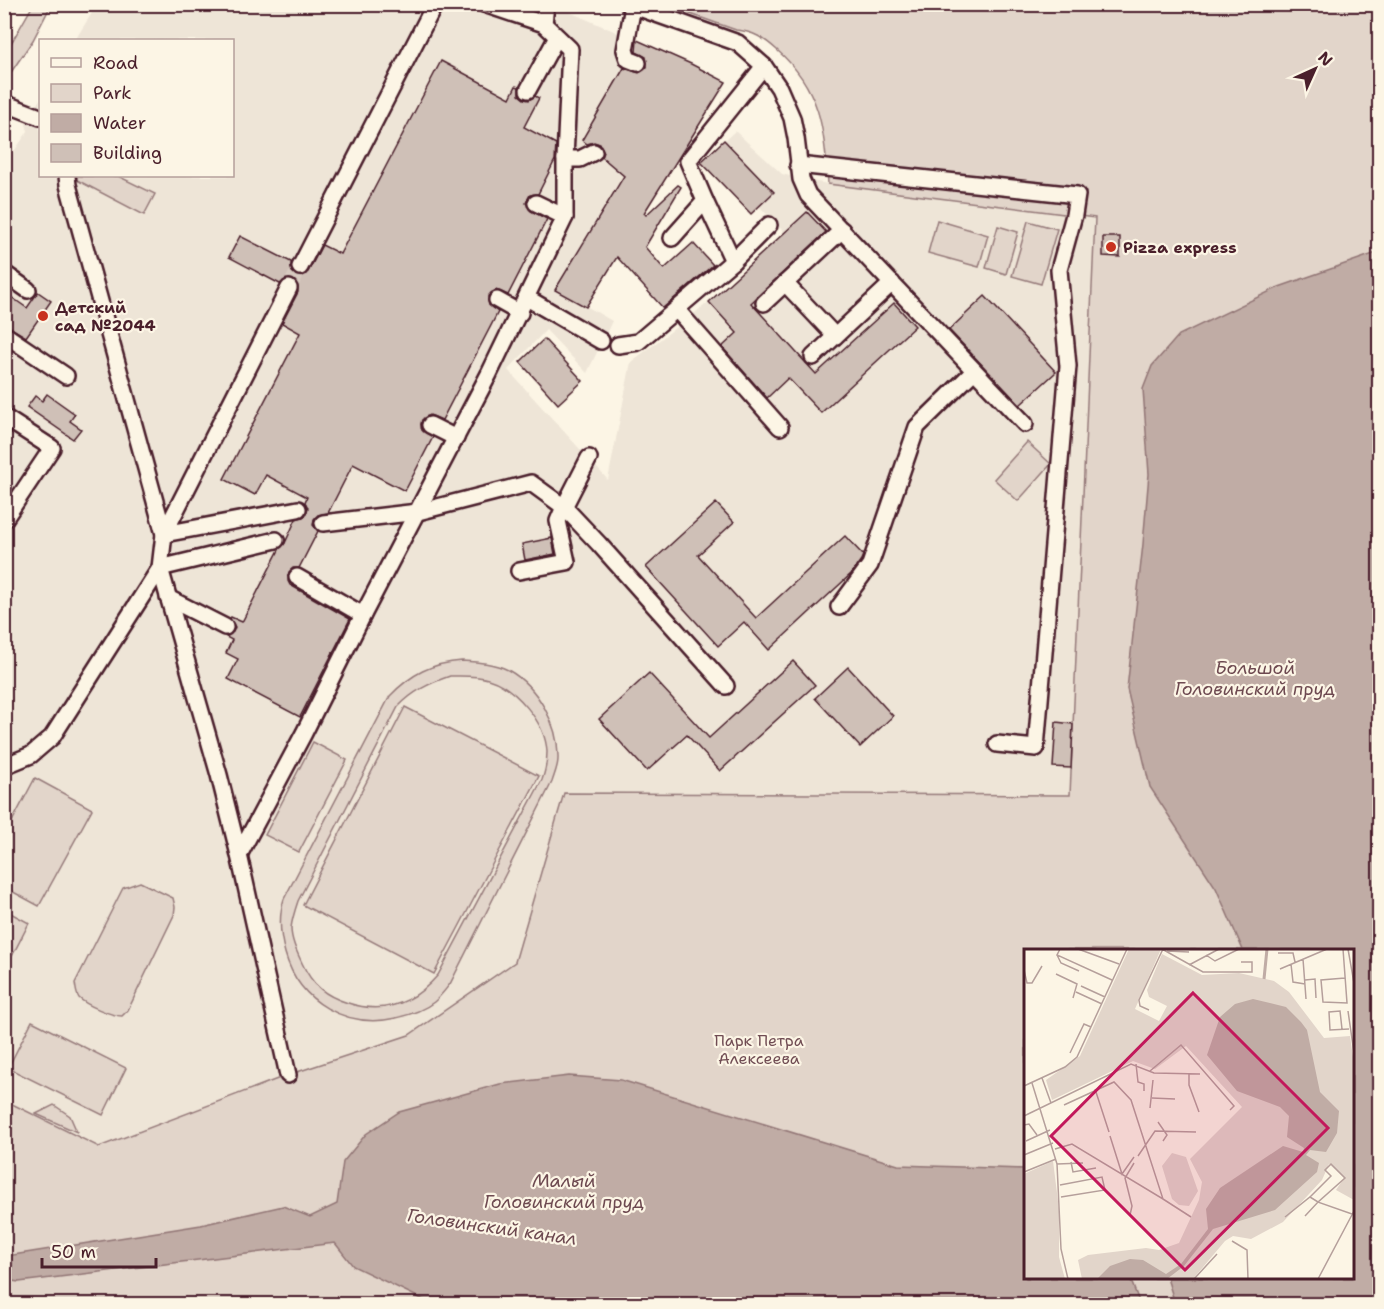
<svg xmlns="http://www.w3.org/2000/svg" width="1384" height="1309" font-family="'Shantell Sans',sans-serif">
	<rect width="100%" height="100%" fill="#fcf5e5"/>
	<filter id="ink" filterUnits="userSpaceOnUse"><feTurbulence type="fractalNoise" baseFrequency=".0167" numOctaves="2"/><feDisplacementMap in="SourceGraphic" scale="12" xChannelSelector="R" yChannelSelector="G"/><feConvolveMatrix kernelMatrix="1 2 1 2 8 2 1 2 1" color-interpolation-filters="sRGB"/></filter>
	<g filter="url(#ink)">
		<!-- built -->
		<path fill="#eee5d7" d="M97,5H553L691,64L726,82L586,306L612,321L587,373L546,330L508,370L608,480L631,362L709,302L784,232L759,206L751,214L701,162L735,131L782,174L801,179L828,184L1095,218L1070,796L564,793L515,962L409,1035L288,1075L99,1147L5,1100L4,166L28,131L26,124L40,99V176H232V40H75Z"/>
		<!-- green -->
		<g fill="#e2d5ca" stroke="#967a7a" stroke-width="1.5" fill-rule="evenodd">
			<path d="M33,5H51L33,40L5,81V54Z"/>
			<path d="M665,5H1379V1304H5L4,1100L99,1147L288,1075L409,1035L515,962L564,793L1070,795L1095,218L828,184C825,129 820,88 777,50C765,39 753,31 736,30ZM1026,950H1352V1278H1026Z"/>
			<path d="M77,176H118L155,194L144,215L77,180Z"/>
			<path d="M937,220L988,235L979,267L928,253Z"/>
			<path d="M1028,221L1057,229L1041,284L1012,276Z"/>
			<path d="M998,226L1018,232L1006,274L986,268Z"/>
			<path d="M1027,442L1051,464L1018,501L994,479Z"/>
			<path d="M462,661C478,662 494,663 508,670C538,687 559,725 558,759C558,767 554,775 552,782L450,984C445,990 440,997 434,1002C424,1010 409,1015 396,1018C347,1029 299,1003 285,953C280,935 278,917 284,899L390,696C411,674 432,663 462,661ZM450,676C462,676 476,675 488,679C515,687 546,723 547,752C547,761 545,772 542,780L438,975C413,1004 384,1015 348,1003C325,996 312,985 302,963C297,952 291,940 291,928C292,919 295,910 298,901L398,707C413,691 430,683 450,676Z"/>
			<path d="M405,707L539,776L434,974L303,905Z"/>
			<path d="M313,742L347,760L299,852L265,835Z"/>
			<path d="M35,778L92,809L39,906L4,887L5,835Z"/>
			<path d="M140,882L173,898L175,907L174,915L128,1010L122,1016C112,1016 86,1005 79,998C76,994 76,988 75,983L123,888Z"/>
			<path d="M5,910L29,923L5,970Z"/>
			<path d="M32,1021L126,1068L103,1115L8,1068Z"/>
			<path d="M54,1105L70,1116L77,1132L36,1114Z"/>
		</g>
		<!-- water -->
		<g fill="#c0aca5" stroke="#917474" stroke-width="1.5">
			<path d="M1379,252V1304H1149L1173,1297L1167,1278H1352V950H1243L1216,888L1150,787L1127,689L1143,544L1149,474L1143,389L1152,366L1179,335L1279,287Z"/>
			<path d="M569,1076L621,1080L898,1165L1025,1169L1026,1278H1130L1140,1304H432L353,1266L335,1243L19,1282L5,1280V1254L13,1255L201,1225L283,1206L310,1217L337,1204L343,1162L366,1134L399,1112L500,1084Z"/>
		</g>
		<!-- building -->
		<g fill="#cfc0b7" stroke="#4a1f2b" stroke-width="1.5">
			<path d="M637,40L691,64L726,82L644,213L646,215L678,185L681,187L645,247L664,269L693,243L713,265L663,308L617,257L586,307L555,290L624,176L602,157L604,152L600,144L594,142L587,144L582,140L624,68L639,73L647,67L646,57L636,52Z"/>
			<path d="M441,61L510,98L516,86L519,87V95L524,99L529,100L535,96L539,98L524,127L556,144L555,160L538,194L530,195L526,203L531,211L547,219L508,295L496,290L488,296L489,305L498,312L442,420L430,415L422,420V430L433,437L405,491L353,464L328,513L318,515L314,519L313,525L318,531L299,568H293L289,572L288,581L290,585L350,619L300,717L228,679L238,659L226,653L232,640L226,637L233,632L235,627L230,619L231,617L242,622L280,548L285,543L296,519L305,516L308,508L305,502L307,497L266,475L255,495L224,479L300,333L282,323L298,292L297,282L288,278L280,284L229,257L240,236L291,262L292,272L300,277L308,272L322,245L340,254Z"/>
			<path d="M724,140L774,192L751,214L701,162Z"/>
			<path d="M807,212L826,232L751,303L816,374L894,303L915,326L821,413L788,378L767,398L722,347L737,333L709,302Z"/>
			<path d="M1103,237H1120V257L1103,256Z"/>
			<path d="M4,292L27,308L38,292L51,301L26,337L4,324Z"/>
			<path d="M985,296L1056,372L1020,405L949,330Z"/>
			<path d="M544,339L583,381L558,404L520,362Z"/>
			<path d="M47,394L75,414L70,421L81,429L73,439L27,407L35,396L42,401Z"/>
			<path d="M716,503L734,522L698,555L756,618L845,536L863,555L861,560L851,574L769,650L744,622L718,646L646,567Z"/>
			<path d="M552,538L555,554L525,560L522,544Z"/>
			<path d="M793,661L815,685L720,771L687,735L647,771L599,719L649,673L709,738Z"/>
			<path d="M848,667L893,716L860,747L815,698Z"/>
			<path d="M1056,722L1073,724L1071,768L1053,767Z"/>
		</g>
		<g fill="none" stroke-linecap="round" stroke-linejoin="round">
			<!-- minor-tunnel -->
			<path stroke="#d8cac0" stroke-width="15" stroke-dasharray="15 8" stroke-linecap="butt" d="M289,288L300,267"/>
			<!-- minor casing -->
			<g stroke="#4a1f2b" stroke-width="20">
				<g id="minor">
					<path d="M628,4L738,43L764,66L779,88L792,118L796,138L801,179L808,195L1025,424"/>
					<path d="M633,6L625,50L628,59L638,63"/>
					<path d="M544,24L546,4"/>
					<path d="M528,90L557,37"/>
					<path d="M4,103L40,117"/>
					<path d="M565,159H580L594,152"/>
					<path d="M798,165L1077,195L1074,215L1059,270L1068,366L1036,748L997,744"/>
					<path d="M67,176L68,185L164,534L160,568L219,775L239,855L304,733L363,615L489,374L565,217V159L570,49L544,24L484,4"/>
					<path d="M705,201L733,261"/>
					<path d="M536,203L565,217"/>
					<path d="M672,238L705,201L688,161L764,66"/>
					<path d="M300,267L435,4"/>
					<path d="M4,273L28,290"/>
					<path d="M785,283L835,336"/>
					<path d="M289,288L164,534L298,509"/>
					<path d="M527,298L601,341"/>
					<path d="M497,300L520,313"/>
					<path d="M764,303L842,230"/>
					<path d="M677,310L780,427"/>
					<path d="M4,334L66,376"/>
					<path d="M618,345L638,342L733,261L769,225"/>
					<path d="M813,357L892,283"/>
					<path d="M4,417L52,448L4,520"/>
					<path d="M430,425L456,438"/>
					<path d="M323,523L418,512L531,483L564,507L599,544L726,686"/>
					<path d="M519,571L567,562L558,521L564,507L589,458"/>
					<path d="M297,577L363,615"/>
					<path d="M168,598L225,627"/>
					<path d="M839,607L870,565L917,427L974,371"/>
					<path d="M4,766L31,755L52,737L160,568L276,540"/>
					<path d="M239,855L288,1075"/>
				</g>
			</g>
			<!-- minor -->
			<use href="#minor" stroke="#fcf5e5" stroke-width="15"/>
		</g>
	</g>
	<!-- markers -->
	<g fill="#c8321e" stroke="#fcf5e5" stroke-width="2">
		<circle cx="1111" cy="247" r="6"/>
		<circle cx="43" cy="316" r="6"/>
	</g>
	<g text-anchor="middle" stroke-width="4.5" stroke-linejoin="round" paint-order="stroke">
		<!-- poi labels -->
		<g font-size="16" font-weight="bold" fill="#4a1f2b" stroke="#fcf5e5" text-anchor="start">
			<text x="1123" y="253">Pizza express</text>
			<text x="55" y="313">Детский<tspan x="55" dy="18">сад №2044</tspan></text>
		</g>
		<!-- park labels -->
		<g font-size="16" fill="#704c53" stroke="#fcf5e5">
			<text x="759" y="1046">Парк Петра<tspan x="759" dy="18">Алексеева</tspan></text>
		</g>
		<!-- water labels -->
		<g font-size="18" font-style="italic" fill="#6d4950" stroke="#fcf5e5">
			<text x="1255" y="674">Большой<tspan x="1255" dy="21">Головинский пруд</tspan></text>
			<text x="564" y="1187">Малый<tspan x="564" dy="21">Головинский пруд</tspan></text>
			<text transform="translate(492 1227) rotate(8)" y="6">Головинский канал</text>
		</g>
	</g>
	<!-- overview -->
	<g transform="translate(1024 949)">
		<rect width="330" height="330" fill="#fcf5e5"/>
		<path d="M105,0H137L111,60L135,72L143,57L125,48L123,41L138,5L178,26L215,24L250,32L265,43L300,89L326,87L330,115V251L312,241L320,229L305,215L298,231L259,273L227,290L209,287L201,292L169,330H58L54,311L64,306L122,299L135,301L155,294L175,251L178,233L166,210L218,158L162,97L131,120L109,112L28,151L22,131L56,107ZM148,204L162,208L174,242L165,257L155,256L148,250L138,217ZM29,212L35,260V308L41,330H0V225Z" fill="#e2d5ca"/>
		<path d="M229,50L262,58L277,73L283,81L296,143L315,162L313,184L302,203L286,201L282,206L295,214L293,223L251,261L189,280L160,317L143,330H73L86,317L106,310L119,311L142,325L157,315L184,280L182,260L196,239L259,197L279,203L280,199L263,188L265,167L256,158L213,142L183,106L196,68L211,55Z" fill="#c0aca5"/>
		<path fill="none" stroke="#c0aca5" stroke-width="3" d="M240,30L243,0"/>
		<path fill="none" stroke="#b59f9b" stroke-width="1.5" d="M36,0L33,6L88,31M54,0L95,15M138,0L179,23H228V13H217M319,0L323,54L299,53L297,31L321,29M324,0L330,34M143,2L165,3M254,4H269L271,13M33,6L37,14L55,22M182,6L191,12L215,0M279,10L282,50M267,15L269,33L281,35M165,16L195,0M256,20L303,0M0,21L3,34H8L18,17M32,25L53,35L49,49M281,31L291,30L292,49M57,37L81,48M52,43L78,55M125,61L116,57L115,51L139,0M324,62L330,104M318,80L316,62L305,63L306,81L325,80M46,104L60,75L67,78M112,115L114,133L120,135V142M126,122L157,96L210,157L206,161M165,125V136L175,163M18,129L27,154M8,134L33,215L37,300L44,330M0,137L41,118L53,108L103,0M71,140L85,183M128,149L151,150M126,159L129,131M0,167L107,115L130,124L176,125M134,173L143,186L139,192M0,176L5,175L13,186M86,187L98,225L110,208M2,192L26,181M31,200L48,195L139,250L107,151L90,133L40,156M0,206L29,194M114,207L131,182L172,183M47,213L49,223L72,219M33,215L59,214M0,223L32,210M36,236L78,228L81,241L37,248M139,250L167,268M106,266L108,257L101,229L110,214M281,267L294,253L328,265M261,268L286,248L294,253L321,229L307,215L301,221L307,227L286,248M208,292L223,301L224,330M170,330L193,305M294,330L330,262"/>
		<path fill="#c2185b" fill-opacity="0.15" stroke="#c2185b" stroke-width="3" d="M169,44L304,179L161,321L27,187Z"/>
		<rect width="330" height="330" fill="none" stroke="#4a1f2b" stroke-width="3"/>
	</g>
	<!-- margin -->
	<rect width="1384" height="1309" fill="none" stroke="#fcf5e5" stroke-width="24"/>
	<rect x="12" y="12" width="1360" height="1285" fill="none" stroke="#4a1f2b" stroke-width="2" filter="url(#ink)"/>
	<!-- legend -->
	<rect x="39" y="39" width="195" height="138" fill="#fcf5e5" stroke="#b59f9b" stroke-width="1.5"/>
	<rect x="51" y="58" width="30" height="9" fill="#fcf5e5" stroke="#b59f9b" stroke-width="1.5"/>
	<text x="93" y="69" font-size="18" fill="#4a1f2b">Road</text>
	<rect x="51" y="84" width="30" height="18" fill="#e2d5ca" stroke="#b59f9b" stroke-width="1.5"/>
	<text x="93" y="99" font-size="18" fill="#4a1f2b">Park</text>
	<rect x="51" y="114" width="30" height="18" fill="#c0aca5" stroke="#b59f9b" stroke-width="1.5"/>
	<text x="93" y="129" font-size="18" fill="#4a1f2b">Water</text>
	<rect x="51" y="144" width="30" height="18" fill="#cfc0b7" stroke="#b59f9b" stroke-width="1.5"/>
	<text x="93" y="159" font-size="18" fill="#4a1f2b">Building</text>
	<!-- north arrow -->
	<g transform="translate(1315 69) rotate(45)" stroke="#fcf5e5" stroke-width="4.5" paint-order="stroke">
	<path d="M0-4.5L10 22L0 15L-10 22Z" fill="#4a1f2b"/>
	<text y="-9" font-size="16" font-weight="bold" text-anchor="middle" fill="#4a1f2b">N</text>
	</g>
	<!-- scale -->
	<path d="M42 1258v9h114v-9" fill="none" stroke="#4a1f2b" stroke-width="3"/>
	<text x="51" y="1258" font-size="18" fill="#4a1f2b" stroke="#fcf5e5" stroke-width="4.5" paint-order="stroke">50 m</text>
</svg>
